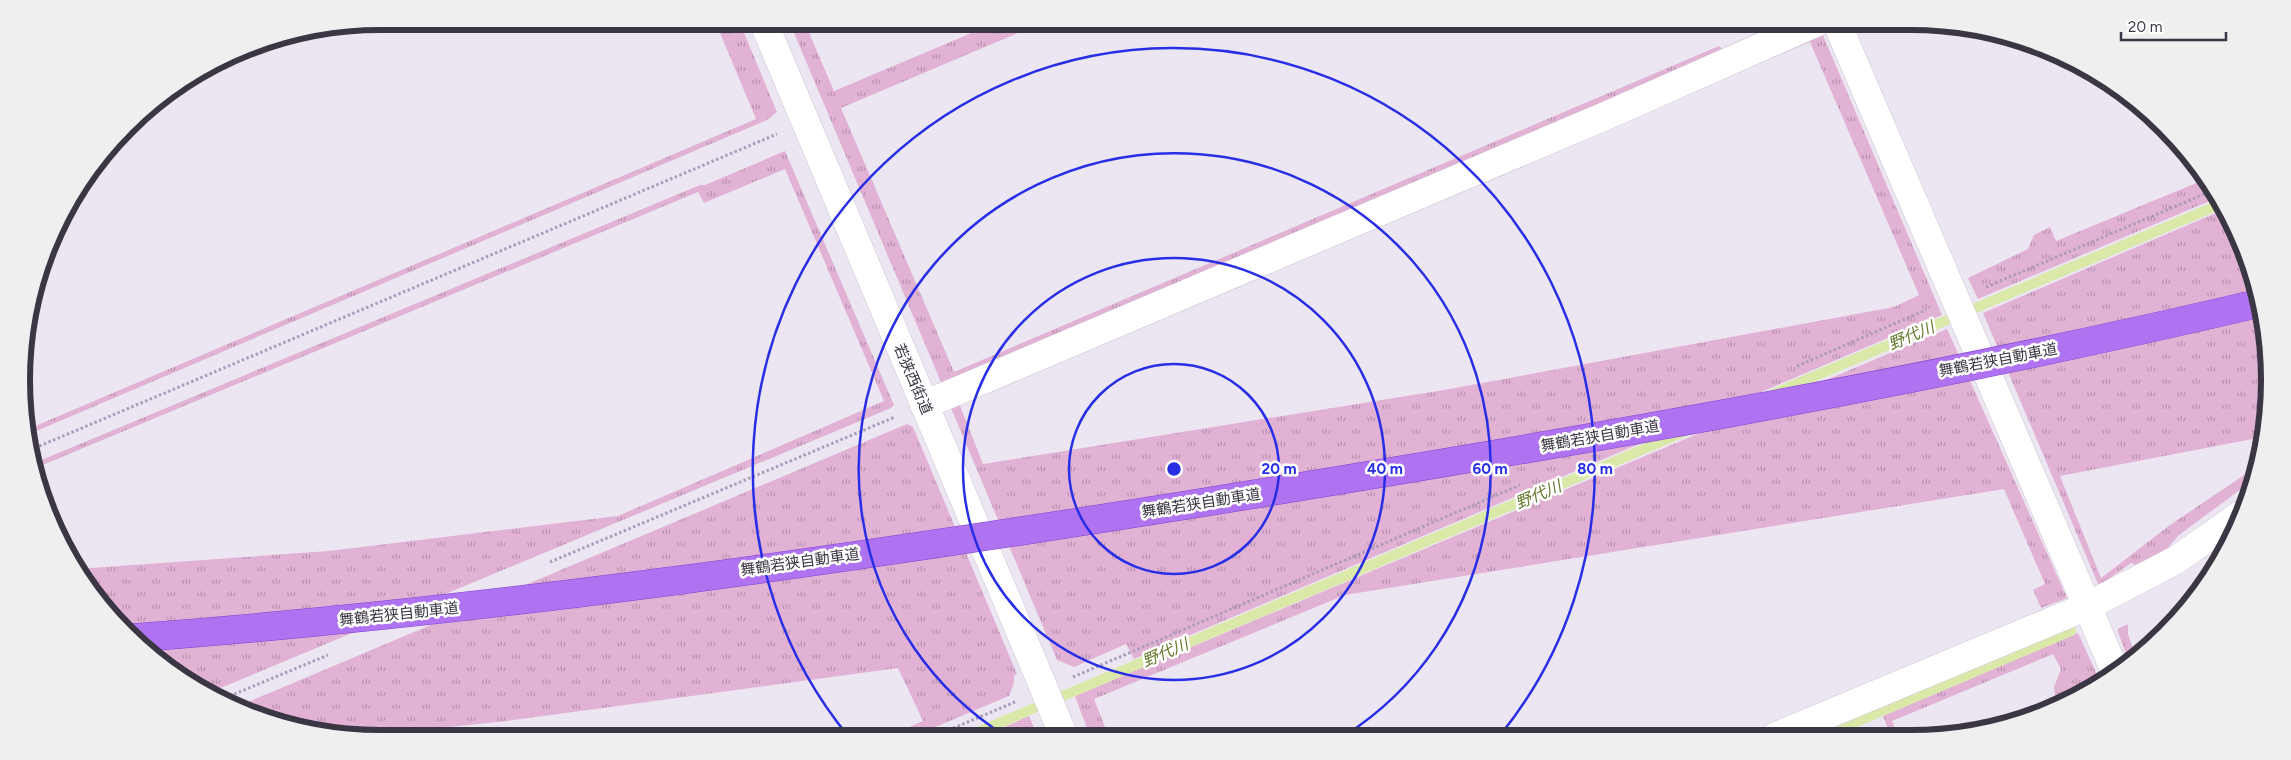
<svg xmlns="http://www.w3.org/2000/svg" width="2291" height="760" font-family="Figtree,'Noto Sans JP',sans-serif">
	<defs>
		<pattern id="grass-tufts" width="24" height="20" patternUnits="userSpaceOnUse" patternTransform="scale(1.25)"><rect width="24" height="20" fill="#e2b2d5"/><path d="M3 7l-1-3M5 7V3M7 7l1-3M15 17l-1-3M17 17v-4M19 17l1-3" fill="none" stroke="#b892ae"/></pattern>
	</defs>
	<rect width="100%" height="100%" fill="#ebe6f1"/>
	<!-- grass -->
	<g fill="url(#grass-tufts)" fill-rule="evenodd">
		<path d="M715,21H739L777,112L767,120L27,435L26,430L756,119Z"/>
		<path d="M789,21H804L834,91L1000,21H1046L841,108L954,372L1719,46L1723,50L1805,21L943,387Z"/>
		<path d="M1822,33L1942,315L1134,659L1126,644L1074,667L1057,660L948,401ZM1810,42L1919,295L1894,307L1444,390L983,464L959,403Z"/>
		<path d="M785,151L894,405L891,408L211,692C201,687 189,684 180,678C147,656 93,604 77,569L329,551L618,516L884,401L785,169L704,203L698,192L33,469L32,464L700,185H705Z"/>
		<path d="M2206,179L2219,197L1978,299L1968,278L2028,249L2034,235L2050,227L2056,241Z"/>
		<path d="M2225,209C2234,227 2245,246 2251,265C2268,321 2273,380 2263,437L2060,476L2101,578L2170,525L2259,465L2256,478L2179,535L2164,552L2139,566L2131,563L2099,586L1983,313Z"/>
		<path d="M1947,329L2067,598L2041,608L2033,590L2045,584L2004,489L1345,595L1094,699L1109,737H1086L1084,733L1088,731L1075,696Z"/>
		<path d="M907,424L913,427L1017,674L1014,676V683L1009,696L909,738H884L923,721L898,668L507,721L361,736L287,727L241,705Z"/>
		<path d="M2128,624V634L2136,657L2129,662L2117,629Z"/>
		<path d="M2078,633L2100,681L2069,702L2056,706L2054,687L2061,669L2053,654L1892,721L1898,736H1891L1883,716Z"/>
		<path d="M1029,716L1038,737L980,738Z"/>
	</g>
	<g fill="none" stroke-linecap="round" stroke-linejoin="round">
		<!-- stream -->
		<g stroke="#dae9a7" stroke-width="10">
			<path d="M1775,393L2223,203"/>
			<path d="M1823,736L2071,631"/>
			<path d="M964,738L1684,432"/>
		</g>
		<!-- minor casing -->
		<g stroke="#ccc3d6" stroke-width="29">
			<g id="minor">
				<path d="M763,21L1035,667"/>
				<path d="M1836,21L2115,671"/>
				<path d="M924,405L1610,114L1820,21"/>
				<path d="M1776,736L2088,606L2176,560L2240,515"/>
			</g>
		</g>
		<!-- path -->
		<g stroke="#ab9cbc" stroke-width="3" stroke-dasharray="2.5 2.5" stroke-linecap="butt">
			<path d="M1986,287L2214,190"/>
			<path d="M1797,366L1926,310"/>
			<path d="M30,450L777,134"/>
			<path d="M550,562L895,417"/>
			<path d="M1073,677L1520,485"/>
			<path d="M225,698L328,655"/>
			<path d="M930,738L1015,702"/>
		</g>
		<!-- minor -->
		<use href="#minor" stroke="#fff" stroke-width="28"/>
		<!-- minor-bridge casing -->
		<g stroke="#ccc3d6" stroke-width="29" stroke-linecap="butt">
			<path id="minor-bridge" d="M1035,667L1064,737"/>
		</g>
		<!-- highway-bridge casing -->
		<g stroke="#8143ce" stroke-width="29" stroke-linecap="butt">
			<path id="highway-bridge" d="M132,638C492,611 850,559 1206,502C1559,445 1912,385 2260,303"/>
		</g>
		<!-- minor-bridge -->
		<use href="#minor-bridge" stroke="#fff" stroke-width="28"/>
		<!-- highway-bridge -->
		<use href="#highway-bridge" stroke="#af72f0" stroke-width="28"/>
	</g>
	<!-- distance rings -->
	<g fill="none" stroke="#282ee5" stroke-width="2.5">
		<circle cx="1174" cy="469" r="105"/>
		<circle cx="1174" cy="469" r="211"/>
		<path d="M1007 737A316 316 0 1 1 1344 736"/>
		<path d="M849 737A421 421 0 1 1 1501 734"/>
	</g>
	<g text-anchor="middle" stroke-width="5" stroke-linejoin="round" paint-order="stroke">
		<!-- street labels -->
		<g font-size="15" fill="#3b3643" stroke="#fff">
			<text transform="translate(1998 360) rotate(-11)" y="5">舞鶴若狭自動車道</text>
			<text transform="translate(913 379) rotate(67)" y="5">若狭西街道</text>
			<text transform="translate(1600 436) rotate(-10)" y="5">舞鶴若狭自動車道</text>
			<text transform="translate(1201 503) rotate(-9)" y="5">舞鶴若狭自動車道</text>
			<text transform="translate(800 562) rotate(-8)" y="5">舞鶴若狭自動車道</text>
			<text transform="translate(399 614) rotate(-6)" y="5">舞鶴若狭自動車道</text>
		</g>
		<!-- water labels -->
		<g font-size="16" font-style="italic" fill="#66782d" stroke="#fff">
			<text transform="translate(1911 335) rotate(-23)" y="6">野代川</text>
			<text transform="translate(1538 494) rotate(-23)" y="6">野代川</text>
			<text transform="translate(1165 652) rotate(-23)" y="6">野代川</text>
		</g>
	</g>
	<!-- crop -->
	<path d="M0 0H2291V760H0ZM380 30H1911A350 350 0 0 1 2261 380V380A350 350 0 0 1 1911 730H380A350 350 0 0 1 30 380V380A350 350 0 0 1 380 30Z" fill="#efeff0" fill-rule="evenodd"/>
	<path fill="none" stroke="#3b3643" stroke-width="6" d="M380 30H1911A350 350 0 0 1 2261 380V380A350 350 0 0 1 1911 730H380A350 350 0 0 1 30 380V380A350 350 0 0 1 380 30Z"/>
	<circle cx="1174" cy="469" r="8" fill="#282ee5" stroke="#fff" stroke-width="2.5"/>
	<g font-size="15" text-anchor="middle" font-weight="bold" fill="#282ee5" stroke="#fff" stroke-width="5" stroke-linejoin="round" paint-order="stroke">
		<text x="1279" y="474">20 m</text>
		<text x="1385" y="474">40 m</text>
		<text x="1490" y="474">60 m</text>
		<text x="1595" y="474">80 m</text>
	</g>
	<!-- scale -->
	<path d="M2121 32v8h105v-8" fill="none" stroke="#3b3643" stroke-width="2.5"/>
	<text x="2128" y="32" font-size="15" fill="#3b3643" stroke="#ffffff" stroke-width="4" paint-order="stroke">20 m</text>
</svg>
